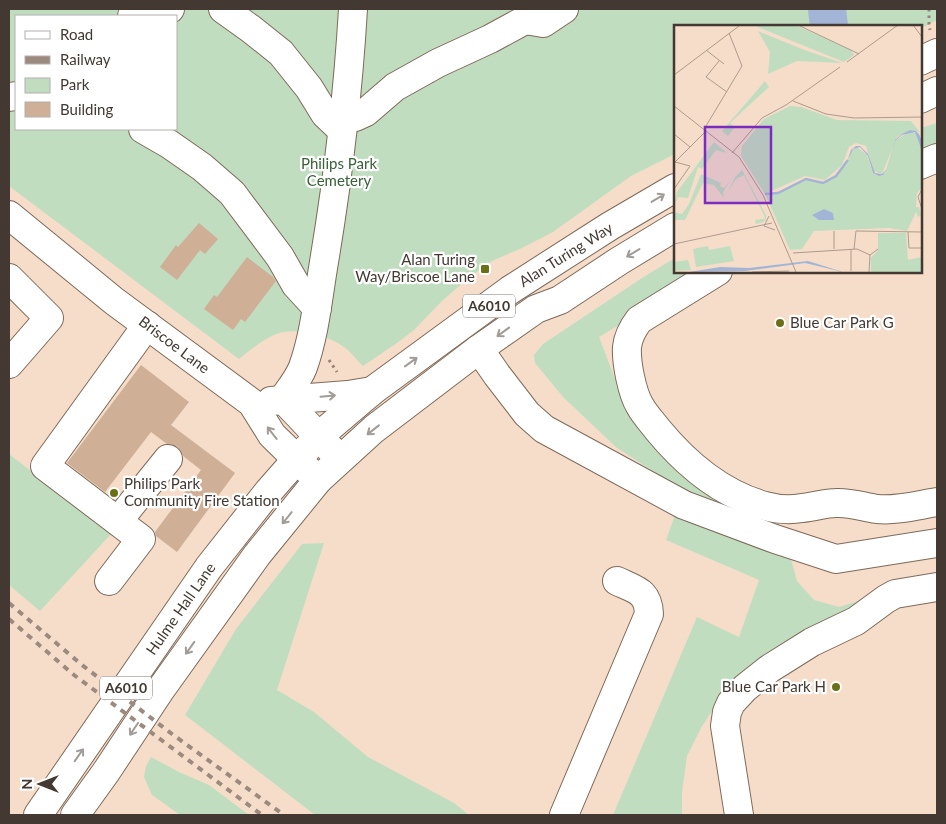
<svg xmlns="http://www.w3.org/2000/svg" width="946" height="824" font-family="Lato,sans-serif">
	<rect width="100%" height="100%" fill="#f5ddca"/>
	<!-- green -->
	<g fill="#c1ddc0" fill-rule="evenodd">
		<path d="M9,9H809L815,26H675V154L631,176L553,232L522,248L492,261L467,279L441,302L414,330L397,343L363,366C357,360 351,352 344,347C327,335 294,326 274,335C261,341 250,350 239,359L9,186ZM16,16H176V129H16Z"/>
		<path d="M833,9H937V20L920,29V26H835Z"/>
		<path d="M937,123V151L920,157V128Z"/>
		<path d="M675,258V271H710L599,337L619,389L651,438L782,515L779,525L742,519L684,491L617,448L563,397L535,363L534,355L543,344L645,276Z"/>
		<path d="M9,454L112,533L40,611L9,585Z"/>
		<path d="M676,512L791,559L797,581L814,600L839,607L855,602L884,589L717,703L701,728L687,756L682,792V815H613L697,617L739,637L759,580L666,540Z"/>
		<path d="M324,543L277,690L314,712L368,757L454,803L469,815H315L185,715L236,629L302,544Z"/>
		<path d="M151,757L179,772L209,785L249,815H180L152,795L144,777L146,766Z"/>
	</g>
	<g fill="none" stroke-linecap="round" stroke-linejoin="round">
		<!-- river -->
		<path stroke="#a2b5d6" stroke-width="38" d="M827,9L829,26"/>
	</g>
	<!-- building -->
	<g fill="#cfaf95">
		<path d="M199,223L218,239L205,254L200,250L177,280L160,267L176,245L178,247Z"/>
		<path d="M247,257L273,277L276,281L245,322L241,319L233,330L204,309L214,295L217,297Z"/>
		<path d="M141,365L189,402L171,425L235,473L177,552L156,536L155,532L201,470L183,456L182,453L178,447L171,444H167L151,432L105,492L67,463Z"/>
	</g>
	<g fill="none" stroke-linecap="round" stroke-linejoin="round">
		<!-- minor casing -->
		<g stroke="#7f6a59" stroke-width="30">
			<g id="minor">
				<path d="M223,9L251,29L281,53L309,88L325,114L342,130"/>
				<path d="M132,16L152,10L170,9"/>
				<path d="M9,97L16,96"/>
				<path d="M345,117H355L366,112L395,87L438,63L490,39L525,20L543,23L564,9"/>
				<path d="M143,129L169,144L202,167L232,193L280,257L296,285L317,308"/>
				<path d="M920,165L937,158"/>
				<path d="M9,215L114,301L252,403L272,435L318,480"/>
				<path d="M718,271L639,320C633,328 628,337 627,347C626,362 632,393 640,406C645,415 652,422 658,430C686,464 722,494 765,506C776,509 791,510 802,508C814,507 825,503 836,503C850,502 863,507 877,509C897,511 918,505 937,502"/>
				<path d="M9,278L49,318L9,364"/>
				<path d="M479,349L497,375L527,414L544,429L684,505L775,539L836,559L937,543"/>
				<path d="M283,399C290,389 299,378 303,367C315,333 318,297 324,262C338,178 348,94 353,9"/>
				<path d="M283,399L340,459"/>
				<path d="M271,401L348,395L372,391"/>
				<path d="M118,521L168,459"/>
				<path d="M109,581L141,539L45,466L147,325"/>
				<path d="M564,815L649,614C648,591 636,590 617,581"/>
				<path d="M739,815L725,726L727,712L731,703L745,688L769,669L812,642L856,621L886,599L895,594L937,587"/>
			</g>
		</g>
		<!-- highway casing -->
		<g stroke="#7f6a59" stroke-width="30">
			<g id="highway">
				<path d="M920,61L937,53"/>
				<path d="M920,99L937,91"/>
				<path d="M38,815L209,567L268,492L297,459L319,436L372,391L510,290L610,226L675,188"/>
				<path d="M75,815L106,772L161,689L257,555L318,480L374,429L479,349L536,309L560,300L619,261L675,227"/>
			</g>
		</g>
		<!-- path -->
		<g stroke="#948377" stroke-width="3" stroke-dasharray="2.5 4" stroke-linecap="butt">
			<path d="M929,9V24L930,30"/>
			<path d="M329,360L337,372"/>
		</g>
		<!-- minor -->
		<use href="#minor" stroke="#fff" stroke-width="28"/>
		<!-- highway -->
		<use href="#highway" stroke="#fff" stroke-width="28"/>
		<!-- rail -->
		<g stroke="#9b8a7d" stroke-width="4" stroke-dasharray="6 6" stroke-linecap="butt">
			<path d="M9,603L82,665L172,734L284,815"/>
			<path d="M9,619L74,675L262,815"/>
		</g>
	</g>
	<!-- one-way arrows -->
	<defs><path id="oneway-shaft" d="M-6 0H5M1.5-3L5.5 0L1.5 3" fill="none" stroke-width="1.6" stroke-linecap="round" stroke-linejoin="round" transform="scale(1.25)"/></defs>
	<g stroke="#a19c98">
		<use href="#oneway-shaft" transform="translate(658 198) rotate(-31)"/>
		<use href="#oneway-shaft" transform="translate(633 253) rotate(149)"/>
		<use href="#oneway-shaft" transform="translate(503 332) rotate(144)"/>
		<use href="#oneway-shaft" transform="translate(411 362) rotate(-36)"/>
		<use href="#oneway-shaft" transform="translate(328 396) rotate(-5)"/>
		<use href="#oneway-shaft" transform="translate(373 430) rotate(142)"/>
		<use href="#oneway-shaft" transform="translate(272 433) rotate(-128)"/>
		<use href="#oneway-shaft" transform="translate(287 518) rotate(129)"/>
		<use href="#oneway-shaft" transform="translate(190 648) rotate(125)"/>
		<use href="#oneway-shaft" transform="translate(134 729) rotate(124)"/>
		<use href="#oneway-shaft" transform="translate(79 755) rotate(-55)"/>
	</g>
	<!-- markers -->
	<g fill="#6a6f15" stroke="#fff" stroke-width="2">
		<rect x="480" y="264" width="10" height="10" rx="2.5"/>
		<circle cx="780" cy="323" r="5"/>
		<circle cx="114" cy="493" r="5"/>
		<circle cx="836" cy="687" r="5"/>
	</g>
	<g text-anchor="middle" stroke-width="4.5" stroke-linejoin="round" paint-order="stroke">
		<!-- shield labels -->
		<g fill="#fff" stroke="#7b7470" stroke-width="1">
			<rect x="463" y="294.5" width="52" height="23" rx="4"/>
			<rect x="100" y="676.5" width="52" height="23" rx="4"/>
		</g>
		<g font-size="14" font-weight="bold" fill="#433932">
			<text x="489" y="311">A6010</text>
			<text x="126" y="693">A6010</text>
		</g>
		<!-- park labels -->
		<g font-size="15" fill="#386238" stroke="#fff">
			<text x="339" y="169">Philips Park<tspan x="339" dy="17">Cemetery</tspan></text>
		</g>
		<!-- street labels -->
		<g font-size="15" fill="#433932" stroke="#fff">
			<text transform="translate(566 255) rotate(-32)" y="5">Alan Turing Way</text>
			<text transform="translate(174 345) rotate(37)" y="5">Briscoe Lane</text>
			<text transform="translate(181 609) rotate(-55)" y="5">Hulme Hall Lane</text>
		</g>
		<!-- poi labels -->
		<g font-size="15" fill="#433932" stroke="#fff" text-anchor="end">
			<text x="475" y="265">Alan Turing<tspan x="475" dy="17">Way/Briscoe Lane</tspan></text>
			<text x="790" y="328" text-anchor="start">Blue Car Park G</text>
			<text x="124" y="489" text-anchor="start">Philips Park<tspan x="124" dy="17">Community Fire Station</tspan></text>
			<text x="826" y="692">Blue Car Park H</text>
		</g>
	</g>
	<!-- overview -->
	<g transform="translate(674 25)">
		<rect width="248" height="248" fill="#f5ddca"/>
		<path d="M79,0H121L176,24L180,30L170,37ZM84,6L128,24L168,38L123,36L94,49L96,27ZM91,56L95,62L56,98L61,102L54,111L48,106ZM116,81L127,82L163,95L237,96L246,107L236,105L223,112L208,149L199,146L192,121L182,118L175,122L168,140L151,155L131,151L91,169L67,131L68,121L90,94ZM236,106L244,109L247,117L248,163L243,168L242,182H245L247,190L244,192L242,187L233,206L215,203L140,206L128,224L116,225L91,169L104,168L133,155L149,159L162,151L174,138L177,126L183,122L193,130L199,148L205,151L211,148L221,116ZM40,117L53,128L42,125L28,144L24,142L14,173L4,172L0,181L3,167ZM68,145L92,190V194L89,197L82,199L81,195L91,194L90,190L70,150L62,154L55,165L61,152ZM27,149L47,158L46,161L50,163L56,156L49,167L50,173L40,160L29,158L11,195H0V187L8,189L15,179ZM204,208H232L234,235L247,232V247H197V233L204,225ZM34,221L35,225L56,221L60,236L22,242L19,224ZM14,235L17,245L0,246V237Z" fill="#c1ddc0"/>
		<path d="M236,105L242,106L245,109L247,114V123L241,107L228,110L221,116L213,144L209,150L205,151L199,148L194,131L186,122L179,124L173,137L177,125L182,121H186L194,129L201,148L208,149L213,144L221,115L228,109ZM150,184L159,188L160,195H145L138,190ZM134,236L169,247L131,238L71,246L15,247L46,242L75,243Z" fill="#a2b5d6"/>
		<path fill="none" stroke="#a2b5d6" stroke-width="2.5" d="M91,169L104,168L132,154L149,158L162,151L174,135"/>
		<path fill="none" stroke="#ae9b8d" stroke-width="1" d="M124,0L185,29M239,0L248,12M32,25L50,39M45,36L32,52L53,67M173,37L224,0M0,50L65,1M119,76L152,89L180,93L248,92M0,81L65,132L89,170L122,247M32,101L68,41L55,8M0,109L16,122M58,128L88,93L112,80L166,42M0,138L32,106M0,164L16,141L1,137M248,164L244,172L248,184M95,191L90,201L101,205M234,207L235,223H248M0,219L98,198M160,224V206M177,224V246M180,224L182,206L248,207M119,228L183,224L196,230M78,247L115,246M195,247L196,230L204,224"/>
		<path fill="#7b2cbf" fill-opacity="0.15" stroke="#7b2cbf" stroke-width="2.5" d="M31,102H97V178H31Z"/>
		<rect width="248" height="248" fill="none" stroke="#433932" stroke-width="2.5"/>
	</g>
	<!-- border -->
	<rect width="946" height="824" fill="none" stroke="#433932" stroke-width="20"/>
	<!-- legend -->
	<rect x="15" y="15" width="162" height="115" fill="#ffffff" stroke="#b4b0ad"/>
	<rect x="25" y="31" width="25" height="8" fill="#ffffff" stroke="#b4b0ad"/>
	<text x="60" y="40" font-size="15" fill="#433932">Road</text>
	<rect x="25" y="56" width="25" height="8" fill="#9b8a7d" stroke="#b4b0ad"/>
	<text x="60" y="65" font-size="15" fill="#433932">Railway</text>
	<rect x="25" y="78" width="25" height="15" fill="#c1ddc0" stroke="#b4b0ad"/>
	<text x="60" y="90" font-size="15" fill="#433932">Park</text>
	<rect x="25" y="102" width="25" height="15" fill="#cfaf95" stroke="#b4b0ad"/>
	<text x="60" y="115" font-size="15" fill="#433932">Building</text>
	<!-- north arrow -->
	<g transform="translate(40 784) rotate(270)" stroke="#ffffff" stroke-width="4" paint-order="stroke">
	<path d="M0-4L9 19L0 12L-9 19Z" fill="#433932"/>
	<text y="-8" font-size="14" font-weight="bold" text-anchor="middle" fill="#433932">N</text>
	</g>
</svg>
